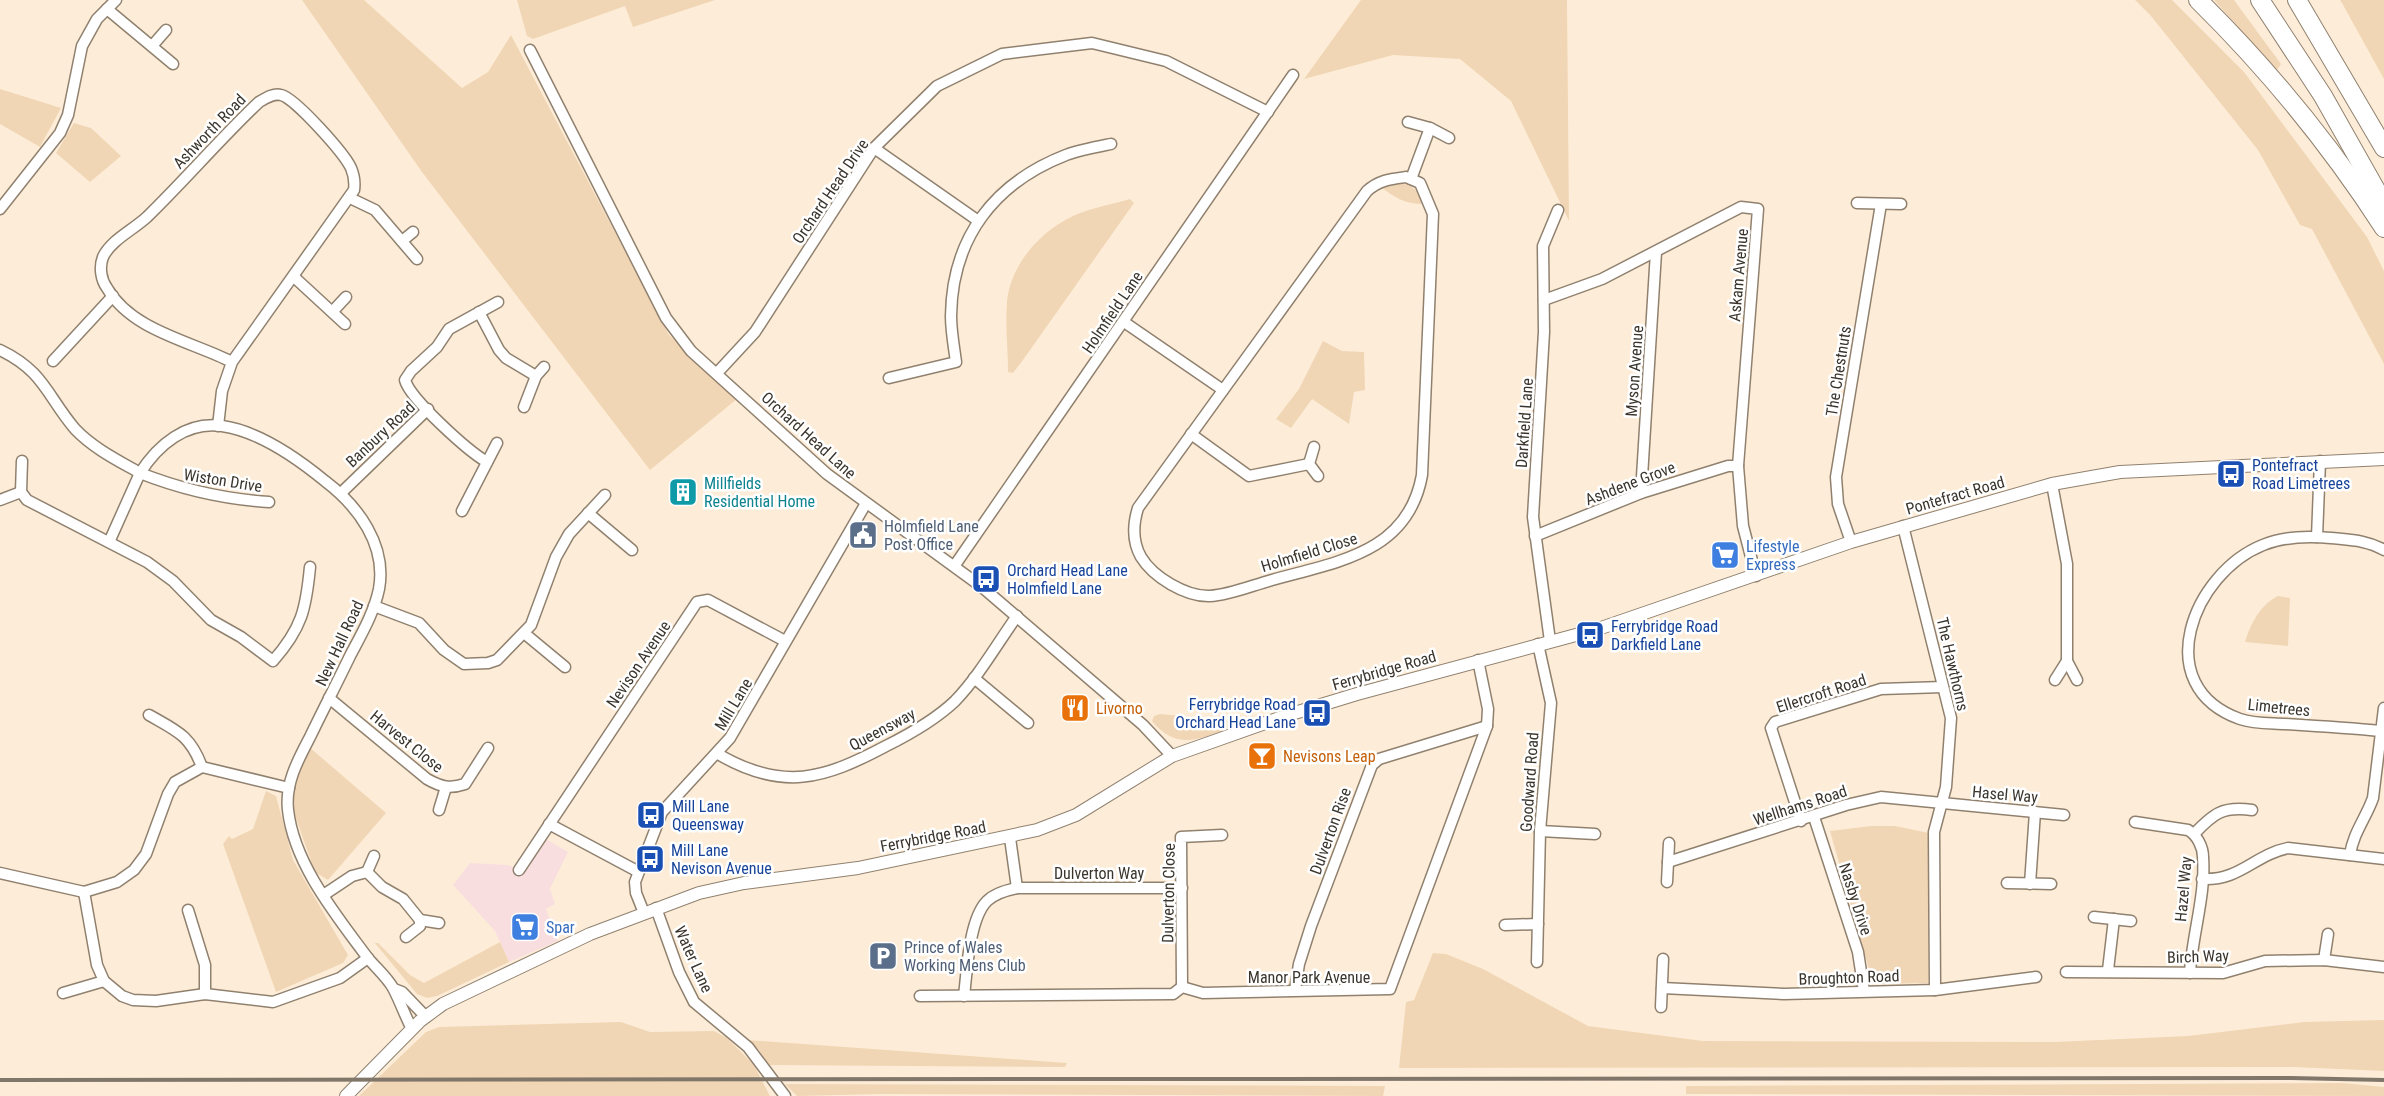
<svg xmlns="http://www.w3.org/2000/svg" width="2384" height="1096" font-family="'Roboto Condensed',sans-serif">
	<rect width="100%" height="100%" fill="#fdedd8"/>
	<!-- commercial -->
	<path fill="#f9dedf" d="M546,839L568,852L550,889L555,904L546,909L558,941L509,962L495,931L453,885L470,863L508,865L522,871Z"/>
	<!-- green -->
	<g fill="#f1d6b5">
		<path d="M302,0H364L462,88L488,72L511,35L669,335L737,399L650,470L422,172Z"/>
		<path d="M517,0H715L633,27L625,6L533,39L527,36Z"/>
		<path d="M1361,0H1567L1569,221L1511,101L1460,59L1393,55L1304,79Z"/>
		<path d="M2135,0H2172L2244,72L2367,237L2384,271V364L2312,229L2300,225L2258,150L2151,16Z"/>
		<path d="M2214,0H2234L2281,64L2277,70Z"/>
		<path d="M2340,0H2384V79L2342,3Z"/>
		<path d="M0,89L61,108L40,147L0,124Z"/>
		<path d="M74,123L91,128L121,156L90,182L56,153Z"/>
		<path d="M1397,182C1412,185 1419,190 1426,204C1407,205 1395,198 1381,187Z"/>
		<path d="M1130,199L1134,203L1023,360L1013,373L1008,372C1008,348 1005,325 1007,302C1010,267 1037,235 1067,219C1085,209 1110,205 1130,199Z"/>
		<path d="M1323,341L1342,351L1364,352L1365,390L1354,392L1349,424L1312,399L1291,428L1276,419L1299,389Z"/>
		<path d="M2278,596L2290,598L2288,646L2245,642C2250,624 2261,604 2278,596Z"/>
		<path d="M1160,714L1228,720L1235,727C1202,737 1178,753 1152,721L1154,716Z"/>
		<path d="M309,747L386,813L328,880L315,872L294,813L292,801L297,774Z"/>
		<path d="M266,791L276,796L293,860L348,955L343,963L276,992L223,844L229,836L232,839L253,829Z"/>
		<path d="M1871,826H1895L1929,833L1928,983L1876,984L1872,980L1830,831Z"/>
		<path d="M500,942L509,962L437,996L427,998L417,994L375,943H378L410,975L424,983Z"/>
		<path d="M1433,953L1446,954L1483,969L1588,1026L1703,1041L2055,1042L2188,1036L2304,1022L2384,1020V1071L2293,1067L1399,1068L1406,1002L1414,1000Z"/>
		<path d="M621,1022L650,1032L714,1031L727,1038L754,1065L770,1096H359L426,1032L439,1027Z"/>
		<path d="M747,1040L1067,1063L1065,1067L766,1065L759,1050Z"/>
		<path d="M2343,1083L2384,1087V1096L1686,1094V1086Z"/>
		<path d="M785,1084L1385,1086L1383,1096L882,1094L797,1096Z"/>
	</g>
	<g fill="none" stroke-linecap="round" stroke-linejoin="round">
		<!-- minor casing -->
		<g stroke="#90816f" stroke-width="13">
			<g id="minor">
				<path d="M107,9L173,64"/>
				<path d="M152,46L166,30"/>
				<path d="M530,50L666,318L691,351L827,474L982,587L1143,725L1172,756"/>
				<path d="M1408,122L1430,128L1449,138"/>
				<path d="M874,148L977,220"/>
				<path d="M1406,177L1420,183L1433,214L1422,475C1408,554 1335,562 1272,580C1253,585 1230,595 1210,596C1186,597 1153,577 1141,557C1132,541 1133,524 1138,508L1367,191C1379,180 1391,179 1406,177Z"/>
				<path d="M1411,179L1430,128"/>
				<path d="M350,198L375,210L417,259"/>
				<path d="M1857,203L1901,204"/>
				<path d="M0,209L60,133L68,115L82,46L97,19L116,0"/>
				<path d="M402,241L413,232"/>
				<path d="M294,277L345,324"/>
				<path d="M1544,300L1602,279L1741,207L1758,209L1738,466L1743,526L1756,576"/>
				<path d="M333,311L346,297"/>
				<path d="M479,312L499,350L506,358L536,376"/>
				<path d="M1124,322L1223,390"/>
				<path d="M0,350C44,371 47,396 75,429C93,448 117,460 140,473C158,445 186,421 222,426C258,431 297,458 325,481C358,506 387,545 379,589C374,613 361,635 350,656C337,683 323,710 310,737C298,760 285,783 288,810C294,864 336,915 367,957C375,967 387,977 393,988C400,1001 405,1016 412,1029"/>
				<path d="M53,361L113,296"/>
				<path d="M717,373L755,332L874,148L937,86L1002,54L1092,43L1166,61L1268,112"/>
				<path d="M889,378L956,362C954,347 951,331 951,316C952,238 994,183 1066,155C1080,150 1096,147 1111,144"/>
				<path d="M524,407L536,376L544,367"/>
				<path d="M218,426L222,391L232,362L354,190C355,183 354,175 351,168C344,153 295,98 281,95C273,93 266,98 259,102C220,139 185,180 147,217C133,230 111,240 103,257C99,267 101,280 107,288C132,331 191,341 232,362"/>
				<path d="M1191,434L1249,476L1309,464"/>
				<path d="M1314,447L1309,464L1318,476"/>
				<path d="M22,461L21,492L27,500L147,562L173,581L211,620L241,637L273,661C302,628 306,609 310,567"/>
				<path d="M487,462C468,451 410,399 405,380L411,371L437,347L449,329L498,302"/>
				<path d="M2052,484L2067,564V661L2077,680"/>
				<path d="M341,493L428,409"/>
				<path d="M1641,493L1656,252"/>
				<path d="M0,500L21,492"/>
				<path d="M462,511L497,443"/>
				<path d="M588,513L632,550"/>
				<path d="M1903,526L1951,718L1946,787L1934,832L1935,990"/>
				<path d="M1535,536L1641,493L1728,466H1738"/>
				<path d="M2317,537L2320,461"/>
				<path d="M110,540L140,473C183,490 222,499 269,502"/>
				<path d="M1851,542L1838,504L1836,477L1881,204"/>
				<path d="M955,565L1293,75"/>
				<path d="M374,606L419,623L444,650L464,664L488,663L497,660L531,625L556,557L569,534L605,495"/>
				<path d="M524,633L565,667"/>
				<path d="M1550,641L1533,517L1544,332L1543,246L1558,210"/>
				<path d="M974,678L1028,723"/>
				<path d="M2055,680L2067,661"/>
				<path d="M329,698L427,779C441,787 450,789 465,784L488,748"/>
				<path d="M149,715C177,731 190,735 202,767"/>
				<path d="M2381,731C2349,728 2317,726 2285,724C2271,723 2254,724 2240,719C2148,686 2193,573 2263,545C2285,536 2308,536 2331,538C2350,540 2367,540 2384,550"/>
				<path d="M718,754C783,792 824,779 886,746C910,734 935,720 955,701C979,676 997,644 1017,616"/>
				<path d="M439,810L446,787"/>
				<path d="M1814,817L1858,952L1864,991"/>
				<path d="M1801,821L1771,728L1775,722L1881,689L1943,687"/>
				<path d="M2135,822L2188,830C2197,835 2203,847 2203,857C2206,894 2192,936 2190,973"/>
				<path d="M549,824L637,871"/>
				<path d="M1540,831L1595,834"/>
				<path d="M2194,834C2213,814 2222,806 2252,810"/>
				<path d="M1010,838L1017,888"/>
				<path d="M2350,855C2353,833 2366,818 2373,798L2384,708"/>
				<path d="M1668,862L1846,805L1881,797L2064,815"/>
				<path d="M519,870L697,602L708,600L785,641"/>
				<path d="M367,872L374,856"/>
				<path d="M0,873L84,892L117,882L134,870L146,854L168,794L175,782L202,767L289,788"/>
				<path d="M2202,879C2240,881 2254,855 2288,848L2384,859"/>
				<path d="M1667,882L1669,843"/>
				<path d="M2007,883L2051,884"/>
				<path d="M2030,884L2035,812"/>
				<path d="M84,892L97,965L104,981L122,996L133,1000L156,1001L205,994L273,1002L340,978L368,958"/>
				<path d="M325,894L352,876L367,872L382,887L403,899L420,920V926L406,937"/>
				<path d="M656,908L679,972L694,1002L748,1047L785,1096"/>
				<path d="M188,910L205,965V994"/>
				<path d="M644,913L636,893L635,882L662,812L730,738L865,505"/>
				<path d="M2094,917L2131,921"/>
				<path d="M420,920L439,923"/>
				<path d="M1505,925L1538,924"/>
				<path d="M2324,960L2328,934"/>
				<path d="M1537,962L1540,831L1551,703L1538,644"/>
				<path d="M2108,970L2114,919"/>
				<path d="M2066,972L2223,973L2265,961L2324,960L2384,967"/>
				<path d="M1182,987L1181,837L1222,835"/>
				<path d="M1662,988L1784,994L1935,990L2036,977"/>
				<path d="M394,989L402,992L426,1017"/>
				<path d="M1295,990L1299,964L1311,926L1372,765L1379,759L1487,726"/>
				<path d="M63,993L104,981"/>
				<path d="M920,996L1173,994L1182,987L1203,993L1390,989L1487,726L1488,709L1478,660"/>
				<path d="M964,996C967,971 969,919 987,901C995,893 1007,890 1017,888H1182"/>
				<path d="M1661,1007L1663,959"/>
			</g>
		</g>
		<!-- tertiary casing -->
		<g stroke="#90816f" stroke-width="14">
			<path id="tertiary" d="M346,1096L420,1021L443,1004L590,934L699,893L744,883L858,868L1037,830L1076,815L1172,756L1288,715L1357,694L1598,629L1851,542L2052,484L2120,472L2384,459"/>
		</g>
		<!-- motorway casing -->
		<g stroke="#90816f" stroke-width="20">
			<g id="motorway">
				<path d="M2198,0C2267,68 2331,146 2384,228"/>
				<path d="M2260,0L2323,96L2384,204"/>
				<path d="M2297,0L2384,148"/>
			</g>
		</g>
		<!-- minor -->
		<use href="#minor" stroke="#fff" stroke-width="10"/>
		<!-- tertiary -->
		<use href="#tertiary" stroke="#fff" stroke-width="12"/>
		<!-- motorway -->
		<use href="#motorway" stroke="#fff" stroke-width="18"/>
		<!-- rail -->
		<path stroke="#80766a" stroke-width="4" d="M0,1080L2291,1078L2384,1080"/>
	</g>
	<!-- icons -->
	<defs>
		<g id="bus-square" transform="scale(1.5)"><rect x="-9" y="-9" width="18" height="18" rx="4" fill="#1a4fb4" stroke="#fff"/><path d="M-5-6H5V4H4V6H2V4H-2V6H-4V4H-5ZM-3.5-4V0h7V-4ZM-3.5 1.2v1.5H-2V1.2ZM2 1.2v1.5H3.5V1.2Z" fill="#fff"/></g>
		<g id="building-square" transform="scale(1.5)"><rect x="-9" y="-9" width="18" height="18" rx="4" fill="#0f9aa8" stroke="#fff"/><path d="M-4-6H4V6H1V3H-1V6H-4ZM-2.5-4.3h1.7v1.8h-1.7ZM.8-4.3h1.7v1.8H.8ZM-2.5-1h1.7V.8h-1.7ZM.8-1h1.7V.8H.8Z" fill="#fff"/></g>
		<g id="civic-square" transform="scale(1.5)"><rect x="-9" y="-9" width="18" height="18" rx="4" fill="#5c6f8a" stroke="#fff"/><path d="M-.6-6.5H3V-4.5H.6V-3L4-1V1h2V6H-6V1h2V-1L-.6-3ZM-1.2 2.5V6h2.4V2.5Z" fill="#fff"/></g>
		<g id="supermarket-square" transform="scale(1.5)"><rect x="-9" y="-9" width="18" height="18" rx="4" fill="#3f7fe0" stroke="#fff"/><path d="M-6-5.5h2.5l.6 2H6L4.5 2H-2.5L-4.4-4H-6ZM-1.5 3.2a1.3 1.3 0 1 0 .1 0ZM3 3.2a1.3 1.3 0 1 0 .1 0Z" fill="#fff"/></g>
		<g id="restaurant-square" transform="scale(1.5)"><rect x="-9" y="-9" width="18" height="18" rx="4" fill="#e8710a" stroke="#fff"/><path d="M-5-6h1v4h1v-4h1v4h1v-4h1v5L-1.5 .5V6h-2V.5L-5-1ZM5-6V6H3V1.5H1.5Q1.5-4 5-6Z" fill="#fff"/></g>
		<g id="bar-square" transform="scale(1.5)"><rect x="-9" y="-9" width="18" height="18" rx="4" fill="#e8710a" stroke="#fff"/><path d="M-6-5H6L.8 .8V4.5H3.5V6h-7V4.5H-.8V.8Z" fill="#fff"/></g>
		<g id="parking-square" transform="scale(1.5)"><rect x="-9" y="-9" width="18" height="18" rx="4" fill="#5c6f8a" stroke="#fff"/><path d="M-3.5-5.5H1a3.5 3.5 0 0 1 0 7H-1V5.5H-3.5ZM-1-3.4V-.6H.8a1.4 1.4 0 0 0 0-2.8Z" fill="#fff"/></g>
	</defs>
	<g fill-rule="evenodd">
		<use href="#bus-square" x="2231" y="474"/>
		<use href="#building-square" x="683" y="492"/>
		<use href="#civic-square" x="863" y="535"/>
		<use href="#supermarket-square" x="1725" y="555"/>
		<use href="#bus-square" x="986" y="579"/>
		<use href="#bus-square" x="1590" y="635"/>
		<use href="#restaurant-square" x="1075" y="708"/>
		<use href="#bus-square" x="1317" y="713"/>
		<use href="#bar-square" x="1262" y="756"/>
		<use href="#bus-square" x="651" y="815"/>
		<use href="#bus-square" x="650" y="859"/>
		<use href="#supermarket-square" x="525" y="927"/>
		<use href="#parking-square" x="883" y="956"/>
	</g>
	<g text-anchor="middle" stroke-width="5" stroke-linejoin="round" paint-order="stroke">
		<!-- street labels -->
		<g font-size="16" fill="#3a342c" stroke="#fff">
			<text transform="translate(209 131) rotate(-46)" y="6">Ashworth Road</text>
			<text transform="translate(830 191) rotate(-56)" y="6">Orchard Head Drive</text>
			<text transform="translate(1738 275) rotate(-85)" y="6">Askam Avenue</text>
			<text transform="translate(1112 312) rotate(-56)" y="6">Holmfield Lane</text>
			<text transform="translate(1634 371) rotate(-86)" y="6">Myson Avenue</text>
			<text transform="translate(1838 371) rotate(-81)" y="6">The Chestnuts</text>
			<text transform="translate(1524 423) rotate(-86)" y="6">Darkfield Lane</text>
			<text transform="translate(380 434) rotate(-43)" y="6">Banbury Road</text>
			<text transform="translate(809 435) rotate(42)" y="6">Orchard Head Lane</text>
			<text transform="translate(223 480) rotate(9)" y="6">Wiston Drive</text>
			<text transform="translate(1630 483) rotate(-21)" y="6">Ashdene Grove</text>
			<text transform="translate(1955 495) rotate(-16)" y="6">Pontefract Road</text>
			<text transform="translate(1309 552) rotate(-17)" y="6">Holmfield Close</text>
			<text transform="translate(339 643) rotate(-65)" y="6">New Hall Road</text>
			<text transform="translate(638 664) rotate(-56)" y="6">Nevison Avenue</text>
			<text transform="translate(1953 664) rotate(77)" y="6">The Hawthorns</text>
			<text transform="translate(1384 670) rotate(-16)" y="6">Ferrybridge Road</text>
			<text transform="translate(1821 693) rotate(-18)" y="6">Ellercroft Road</text>
			<text transform="translate(733 704) rotate(-59)" y="6">Mill Lane</text>
			<text transform="translate(2279 707) rotate(6)" y="6">Limetrees</text>
			<text transform="translate(882 729) rotate(-28)" y="6">Queensway</text>
			<text transform="translate(407 741) rotate(39)" y="6">Harvest Close</text>
			<text transform="translate(1529 782) rotate(-86)" y="6">Goodward Road</text>
			<text transform="translate(2005 794) rotate(5)" y="6">Hasel Way</text>
			<text transform="translate(1800 805) rotate(-18)" y="6">Wellhams Road</text>
			<text transform="translate(1330 831) rotate(-70)" y="6">Dulverton Rise</text>
			<text transform="translate(933 836) rotate(-11)" y="6">Ferrybridge Road</text>
			<text x="1099" y="879">Dulverton Way</text>
			<text transform="translate(2183 889) rotate(-85)" y="6">Hazel Way</text>
			<text transform="translate(1168 893) rotate(-89)" y="6">Dulverton Close</text>
			<text transform="translate(1856 899) rotate(72)" y="6">Nasby Drive</text>
			<text transform="translate(2198 956) rotate(-2)" y="6">Birch Way</text>
			<text transform="translate(694 959) rotate(66)" y="6">Water Lane</text>
			<text x="1309" y="983">Manor Park Avenue</text>
			<text transform="translate(1849 977) rotate(-2)" y="6">Broughton Road</text>
		</g>
		<!-- transit labels -->
		<g font-size="16" fill="#164399" stroke="#fff" text-anchor="start">
			<text x="2252" y="471">Pontefract<tspan x="2252" dy="18">Road Limetrees</tspan></text>
			<text x="1007" y="576">Orchard Head Lane<tspan x="1007" dy="18">Holmfield Lane</tspan></text>
			<text x="1611" y="632">Ferrybridge Road<tspan x="1611" dy="18">Darkfield Lane</tspan></text>
			<text x="1296" y="710" text-anchor="end">Ferrybridge Road<tspan x="1296" dy="18">Orchard Head Lane</tspan></text>
			<text x="672" y="812">Mill Lane<tspan x="672" dy="18">Queensway</tspan></text>
			<text x="671" y="856">Mill Lane<tspan x="671" dy="18">Nevison Avenue</tspan></text>
		</g>
		<!-- culture labels -->
		<g font-size="16" fill="#0d838f" stroke="#fff" text-anchor="start">
			<text x="704" y="489">Millfields<tspan x="704" dy="18">Residential Home</tspan></text>
		</g>
		<!-- service labels -->
		<g font-size="16" fill="#4e5e75" stroke="#fff" text-anchor="start">
			<text x="884" y="532">Holmfield Lane<tspan x="884" dy="18">Post Office</tspan></text>
			<text x="904" y="953">Prince of Wales<tspan x="904" dy="18">Working Mens Club</tspan></text>
		</g>
		<!-- shop labels -->
		<g font-size="16" fill="#366cbe" stroke="#fff" text-anchor="start">
			<text x="1746" y="552">Lifestyle<tspan x="1746" dy="18">Express</tspan></text>
			<text x="546" y="933">Spar</text>
		</g>
		<!-- food labels -->
		<g font-size="16" fill="#c56008" stroke="#fff" text-anchor="start">
			<text x="1096" y="714">Livorno</text>
			<text x="1283" y="762">Nevisons Leap</text>
		</g>
	</g>
</svg>
